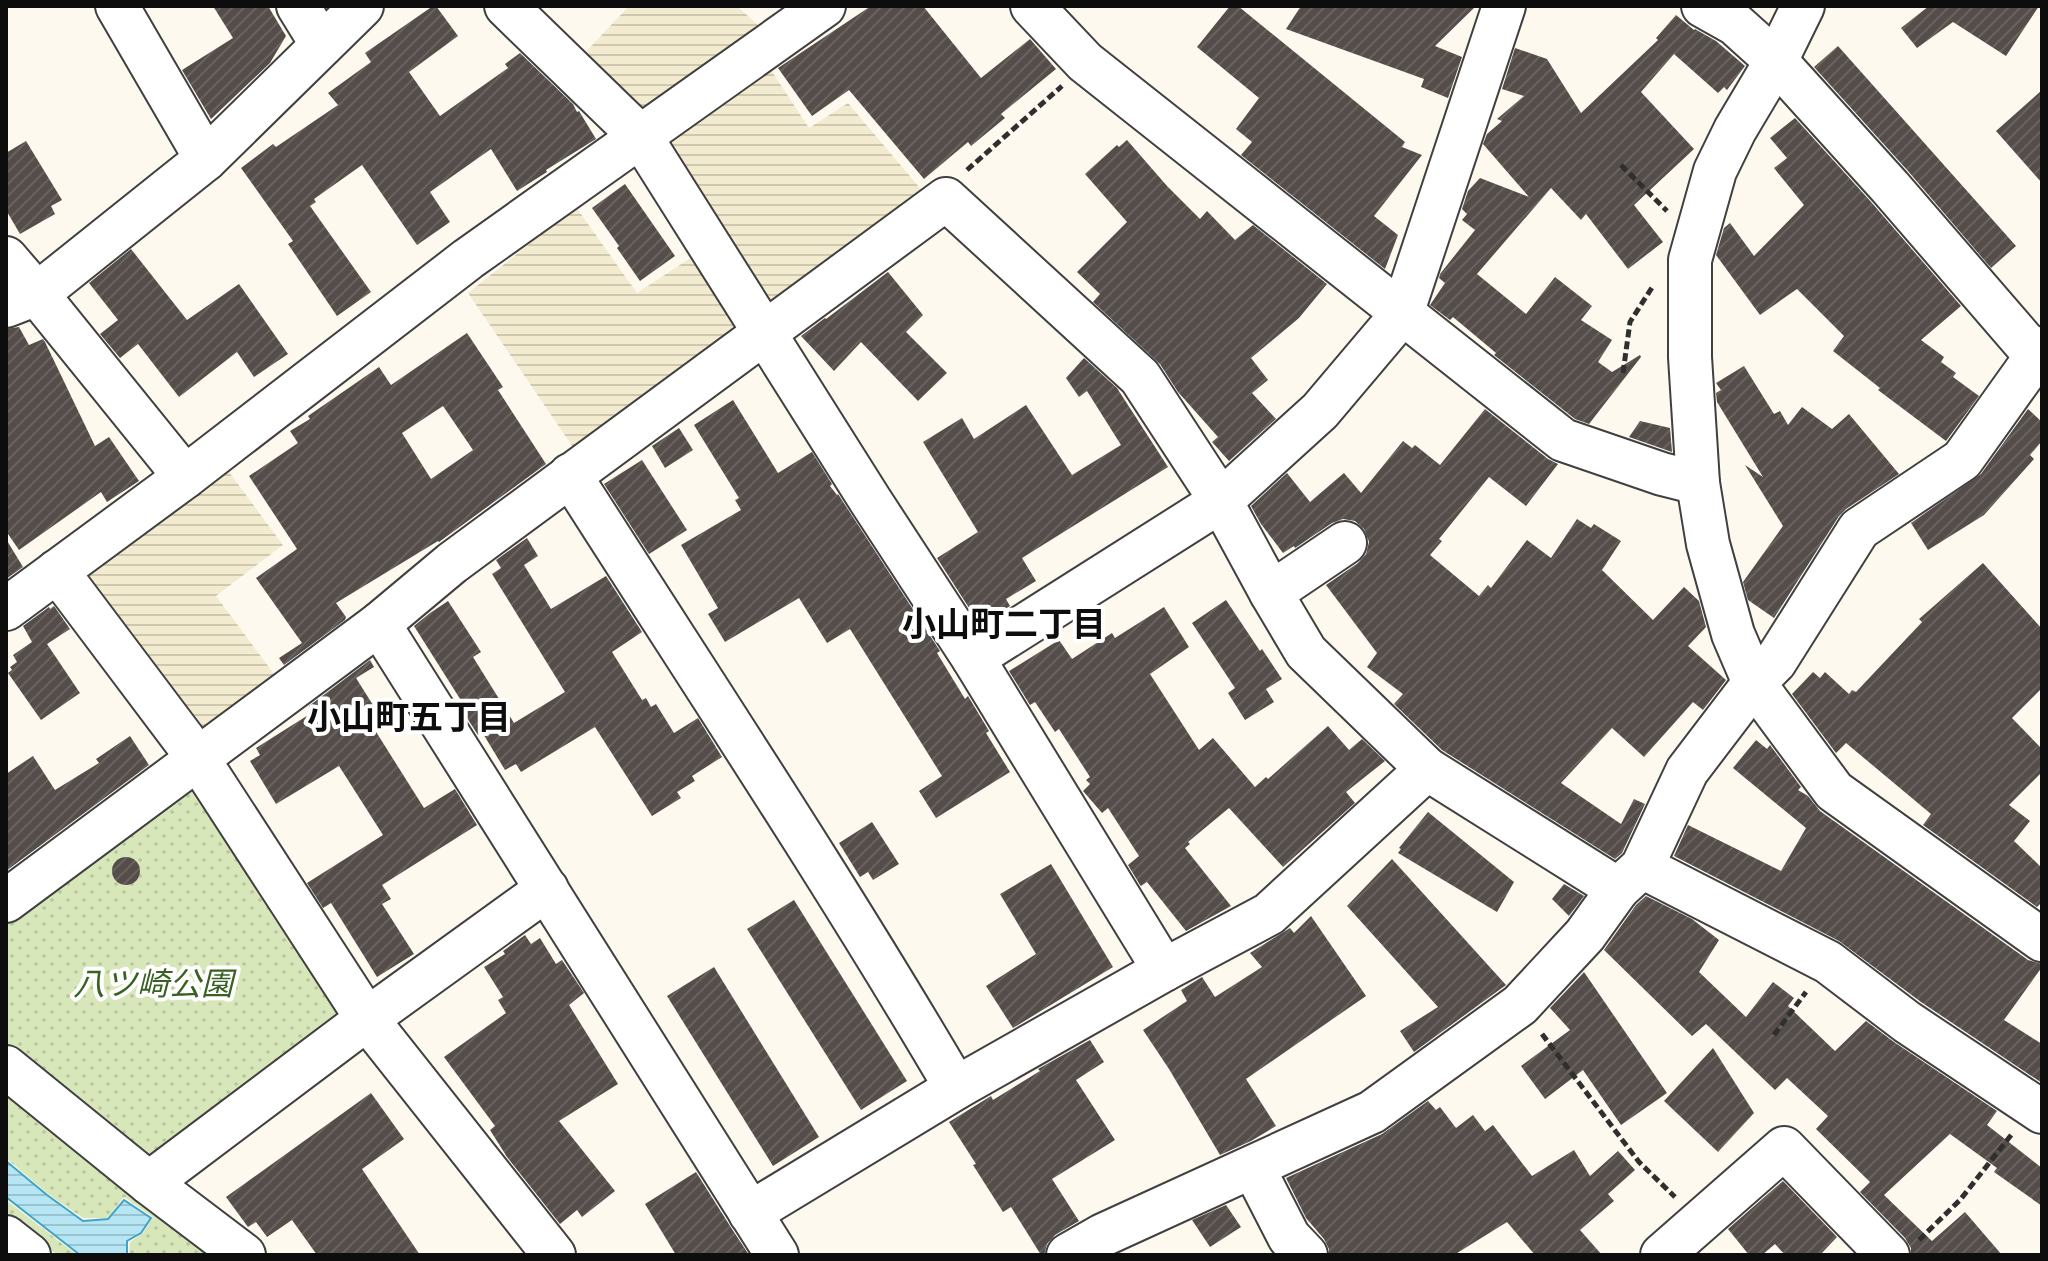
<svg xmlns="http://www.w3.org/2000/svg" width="2048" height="1261" font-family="Spectral,'Noto Sans JP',serif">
	<defs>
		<pattern id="farmland-rules" width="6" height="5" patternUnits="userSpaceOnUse" patternTransform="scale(2)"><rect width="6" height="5" fill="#f3ebd0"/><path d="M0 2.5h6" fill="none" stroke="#cfc8b1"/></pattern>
		<pattern id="green-dots" width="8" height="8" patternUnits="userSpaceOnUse" patternTransform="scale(2)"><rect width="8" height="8" fill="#d8e7ba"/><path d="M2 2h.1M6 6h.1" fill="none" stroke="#b8c59f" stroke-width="1.8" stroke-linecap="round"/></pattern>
		<pattern id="water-rules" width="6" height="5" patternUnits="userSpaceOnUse" patternTransform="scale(2)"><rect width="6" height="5" fill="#b6e5f3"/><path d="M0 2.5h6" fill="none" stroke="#9bc3cf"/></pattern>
		<pattern id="building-hatch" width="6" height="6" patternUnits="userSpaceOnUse" patternTransform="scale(2)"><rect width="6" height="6" fill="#554d4a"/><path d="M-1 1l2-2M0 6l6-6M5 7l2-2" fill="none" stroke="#686260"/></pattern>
	</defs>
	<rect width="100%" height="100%" fill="#fef9ee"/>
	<!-- farmland -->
	<g fill="url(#farmland-rules)">
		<path d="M629,6H737L758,25L646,110L631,109L581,57Z"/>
		<path d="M769,67L809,128L848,103L925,194L777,305L760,303L666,152L668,139Z"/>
		<path d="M576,207L637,293L695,255L741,327L579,456L468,293Z"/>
		<path d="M229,472L283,545L216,596L277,678L210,730H193L84,578Z"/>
	</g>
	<!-- green -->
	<g fill="url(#green-dots)">
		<path d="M192,780L346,1017L149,1160L6,1047V921Z"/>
		<path d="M6,1086L225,1255H133L129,1252L130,1242L143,1233L153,1217L124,1197L107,1218H83L48,1194L6,1158Z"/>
		<path d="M6,1200L77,1255H58L6,1216Z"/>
	</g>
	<!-- water -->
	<path fill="url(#water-rules)" stroke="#41a4c6" stroke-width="2" d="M6,1161L47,1195L83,1221L108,1219L124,1200L151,1218L141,1233L127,1241V1253L129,1255H80L6,1197Z"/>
	<!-- building -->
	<g fill="url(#building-hatch)" fill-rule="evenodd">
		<path d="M213,6H268L286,36L270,63L211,119L182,70L233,38Z"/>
		<path d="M433,6H436L458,36L409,72L440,116L508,68L505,64L520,53L573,104L577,112L579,111L596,139L546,170L547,172L517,191L491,149L430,192L450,222L417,245L362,165L314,199L316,202L310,206L371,292L337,316L288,244L293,241L241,168L273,144L276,147L338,105L328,93L371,62L365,53Z"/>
		<path d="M871,6H923L981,78L1030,39L1056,69L1001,114L1005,118L971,146L968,142L924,179L849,90L812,116L778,68Z"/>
		<path d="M1230,6H1238L1405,142L1402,147L1422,155L1374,216L1398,235L1385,269L1241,155L1252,142L1236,129L1259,98L1197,47Z"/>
		<path d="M1301,6H1476L1435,46L1462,57L1448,98L1421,87L1424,79L1286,29Z"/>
		<path d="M1929,6H2039L2006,56L1953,22L1917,48L1901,28Z"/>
		<path d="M1676,15L1694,30L1695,29L1716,41L1745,66L1727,90L1724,87L1718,93L1674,54L1641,92L1694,149L1634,205L1663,242L1628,269L1586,214L1581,220L1551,188L1477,274L1526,314L1555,277L1592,306L1581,320L1612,340L1598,362L1612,372L1640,355L1641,357L1589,424L1575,419L1494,355L1496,353L1453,317L1450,320L1430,305L1445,283L1439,278L1440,274L1475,230L1462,220L1467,214L1462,209L1468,191L1480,178L1529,197L1483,144L1487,134L1502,121L1497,119L1524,96L1502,89L1515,48L1547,59L1581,113L1658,40L1656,38Z"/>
		<path d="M1838,46L2016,246L1991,268L1908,171L1814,67Z"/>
		<path d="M2042,90V183L1996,131Z"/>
		<path d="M1795,118L1872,203L1961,306L1921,340L1944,357L1941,362L1956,373L1953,377L1979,396L1946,441L1878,390L1880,388L1833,351L1844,336L1797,289L1760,315L1716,255L1724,228L1730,223L1754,256L1804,205L1774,168L1787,158L1770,138Z"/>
		<path d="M1127,140L1167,186L1200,219L1207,211L1235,240L1253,225L1327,284L1299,318L1251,358L1268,380L1252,393L1276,419L1229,461L1212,442L1218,437L1178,392L1160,364L1093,302L1100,294L1077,272L1127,222L1085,174L1117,145L1119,147Z"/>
		<path d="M26,141L62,200L51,206L55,214L20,234L6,210V153Z"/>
		<path d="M625,184L675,256L640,281L617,248L619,246L592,208Z"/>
		<path d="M131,249L187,320L239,284L288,354L254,377L237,352L179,397L138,344L120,358L100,334L118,320L89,283Z"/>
		<path d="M888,272L923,315L906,332L947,373L918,401L861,342L834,371L801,336L825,318L826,319Z"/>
		<path d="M19,327L29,345L43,339L45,342L95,446L109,437L139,481L107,502L101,492L19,550L6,531V329Z"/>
		<path d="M467,333L503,387L498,390L546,464L439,542L438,541L336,603L346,617L345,620L284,665L279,658L302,643L256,578L297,549L249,476L298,443L290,431L310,419L308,416L379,367L391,385ZM443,406L473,450L431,479L402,433Z"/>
		<path d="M1084,358L1117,388L1168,467L1022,558L1036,581L1006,599L1010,606L980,625L937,558L978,532L923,442L962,418L974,439L1026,405L1072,475L1121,445L1087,391L1079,397L1066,378Z"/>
		<path d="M1744,366L1774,414L1780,411L1788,425L1802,407L1832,429L1849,414L1899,474L1846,509L1839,516L1774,618L1748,600L1743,582L1783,526L1745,465L1763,477L1717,402L1716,393L1721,390L1716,383Z"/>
		<path d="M733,400L778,473L812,452L832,484L830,486L837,495L838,494L940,651L937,653L965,699L968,696L989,731L986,733L1010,772L936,818L919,791L942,776L850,629L827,643L799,598L725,642L708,614L718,608L681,545L741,510L735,500L739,498L694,425Z"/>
		<path d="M1485,409L1548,459L1558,464L1526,506L1489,477L1439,539L1442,541L1430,555L1479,596L1488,585L1491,588L1527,540L1551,558L1577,519L1591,528L1594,524L1621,541L1602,570L1653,620L1684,587L1699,601L1706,627L1688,646L1726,680L1703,710L1693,702L1644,757L1612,728L1561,783L1621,824L1634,799L1645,804L1622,853L1615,859L1442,750L1394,704L1403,694L1367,667L1377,653L1326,585L1358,563L1366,554L1369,542L1364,529L1355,521L1343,519L1332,523L1295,548L1294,546L1283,553L1261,524L1251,506L1287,473L1310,502L1344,473L1361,493L1403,441L1412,448L1415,445L1440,465Z"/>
		<path d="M2028,409L2042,422V441L2030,455L2034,459L1984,515L1928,550L1911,523L1981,474Z"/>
		<path d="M1640,421L1670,428L1672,452L1629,437Z"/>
		<path d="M679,428L693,450L665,468L652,446Z"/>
		<path d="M642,460L687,530L649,554L604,484Z"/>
		<path d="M527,538L538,556L524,565L551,609L606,576L642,632L612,652L642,700L646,698L651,707L656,704L674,733L698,718L722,757L692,776L695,781L677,792L681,798L652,816L595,727L521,772L516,764L505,770L482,732L478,735L458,704L462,702L414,626L430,613L448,601L481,652L473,657L514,723L565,692L492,574L501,568L496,560Z"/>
		<path d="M6,539L23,567L6,579Z"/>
		<path d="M1983,563L2042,629V688L2012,718L2042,749V772L2009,805L2030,821L2014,841L2042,868V902L2037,907L1923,825L1931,814L1846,743L1836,753L1792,694L1813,672L1820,678L1825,672L1849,694L1852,690L1856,692L1922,622L1919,619Z"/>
		<path d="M1226,600L1260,651L1262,649L1282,679L1266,689L1274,702L1245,720L1228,693L1235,688L1192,623Z"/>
		<path d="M54,606L70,629L47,644L80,693L41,720L8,673L12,670L10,667L17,662L13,655L32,642L23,626L49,607L50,609Z"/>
		<path d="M1164,607L1189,647L1150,674L1199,750L1213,738L1255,787L1266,777L1268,779L1328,726L1349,750L1362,739L1385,761L1346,792L1355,803L1283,867L1229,808L1188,842L1190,844L1185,848L1231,906L1186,931L1147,882L1141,886L1140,885L1128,865L1139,856L1108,808L1102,813L1083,791L1090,784L1086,780L1090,777L1059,729L1055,732L1035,702L1030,705L1009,671L1059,640L1072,659L1112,633L1115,638Z"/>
		<path d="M370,660L374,667L356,678L383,721L373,727L424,808L455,789L477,825L382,885L391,899L382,904L414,954L377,977L331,903L323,908L307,883L383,835L339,766L276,804L250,761L260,755L256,748L313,712L309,706Z"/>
		<path d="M130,736L149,765L6,871V774L33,756L55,790L99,763L96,759Z"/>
		<path d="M1756,740L1767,749L1770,745L1801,787L1798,790L1808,796L1820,811L2028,960L2042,964V967L2004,1020L2042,1044V1083L1921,1002L1839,941L1674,856L1688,825L1781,871L1806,828L1733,768Z"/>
		<path d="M1428,812L1514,882L1497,912L1398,853L1401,849L1399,848Z"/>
		<path d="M872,822L899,864L873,880L868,872L860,877L839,843Z"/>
		<circle cx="126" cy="871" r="14"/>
		<path d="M1392,859L1506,985L1414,1052L1400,1031L1438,1007L1347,906Z"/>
		<path d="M1051,864L1113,967L1013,1028L986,986L1036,954L1000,894Z"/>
		<path d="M1564,884L1584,896L1569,916L1552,899Z"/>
		<path d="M1646,896L1692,919L1719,940L1699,972L1746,1017L1773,982L1794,998L1788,1006L1835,1051L1866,1021L1894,1042L1997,1111L1987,1125L2042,1168V1206L1994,1172L1997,1168L1950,1134L1884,1195L1932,1241L1965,1212L2002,1255H1911V1248L1905,1238L1860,1192L1870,1182L1816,1129L1828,1116L1787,1078L1775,1090L1706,1024L1692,1036L1604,950L1636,905Z"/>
		<path d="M794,900L907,1081L861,1110L747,929Z"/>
		<path d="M1311,916L1366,996L1246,1079L1276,1126L1251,1141L1220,1155L1169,1069L1143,1030L1187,1001L1181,990L1202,977L1215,997L1262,967L1250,953L1290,928L1294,933Z"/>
		<path d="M525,935L531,944L540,938L556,964L562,960L584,993L569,1005L618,1084L559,1121L615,1191L582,1217L577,1210L560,1224L507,1157L490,1130L495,1126L444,1057L506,1013L498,1000L503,997L484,967L505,954L503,951Z"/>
		<path d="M714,967L819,1137L773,1166L667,996Z"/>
		<path d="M1584,972L1667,1093L1621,1125L1583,1070L1545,1099L1521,1066L1570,1030L1550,1008Z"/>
		<path d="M1090,1040L1104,1062L1076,1080L1115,1140L1052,1179L1079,1221L1055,1235L1047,1244L1044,1255H1041L1011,1207L1003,1212L973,1165L976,1164L949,1122L991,1096L993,1100L1040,1071L1038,1069Z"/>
		<path d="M1713,1048L1754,1113L1718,1152L1664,1101Z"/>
		<path d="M371,1093L404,1139L362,1169L420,1255H317L292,1220L267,1237L256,1222L248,1227L226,1197Z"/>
		<path d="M1428,1101L1436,1110L1440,1107L1456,1128L1473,1115L1485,1131L1493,1125L1532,1176L1574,1150L1590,1176L1618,1151L1635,1170L1608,1194L1614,1201L1580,1230L1602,1255H1535L1507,1222L1454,1255H1329V1249L1324,1239L1306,1218L1286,1178L1382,1134Z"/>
		<path d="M696,1172L730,1226L749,1255H676L645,1204Z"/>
		<path d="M1783,1181L1837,1237L1820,1255H1785L1775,1244L1762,1255H1749L1728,1229Z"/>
		<path d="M1226,1205L1241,1227L1210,1247L1192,1220Z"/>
	</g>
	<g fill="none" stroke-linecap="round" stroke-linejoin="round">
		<!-- minor casing -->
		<g stroke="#404040" stroke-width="46">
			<g id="minor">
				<path d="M117,6L206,159"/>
				<path d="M298,6L322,45"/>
				<path d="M506,6L641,137L870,500L973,658L1164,970L956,1088L750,1213"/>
				<path d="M1032,6L1085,62L1563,440L1662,474L1698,483"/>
				<path d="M1703,6L1735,24L1776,61L1890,187L2042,363"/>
				<path d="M6,258L37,294L185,477"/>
				<path d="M6,306L37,294L206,159L362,6"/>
				<path d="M2042,348L1962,460L1859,529L1775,662L1754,683L1834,791L2042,940"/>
				<path d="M570,475C700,679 834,880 956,1088"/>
				<path d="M57,571L197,757L367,1019L554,1255"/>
				<path d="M1271,593L1345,543"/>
				<path d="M6,609L185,477L468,259L824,6"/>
				<path d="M379,624L777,1255"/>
				<path d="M973,658L1221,501L1320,411L1402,314L1504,6"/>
				<path d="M1642,867L1828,962L1907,1022L2042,1112"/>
				<path d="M6,901L379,624L452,563L946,199L1140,377L1221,501L1271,593L1306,652L1427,769L1618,889L1642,867L1687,771L1754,683L1733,634L1708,544L1698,483L1690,357V260L1715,171L1735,130L1776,61L1803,6"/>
				<path d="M1164,970L1269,914L1427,769"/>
				<path d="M6,1067L149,1183L244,1255"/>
				<path d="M1253,1167L1289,1237L1306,1255"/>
				<path d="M149,1183L367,1019L547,889"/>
				<path d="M6,1237L29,1255"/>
				<path d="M1068,1255L1103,1235L1372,1112L1520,1005L1585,935L1618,889"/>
				<path d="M1662,1255L1784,1148L1888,1255"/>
			</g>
		</g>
		<!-- path -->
		<g stroke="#2f2f2f" stroke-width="5" stroke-dasharray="8 4" stroke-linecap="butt">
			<path d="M1621,165L1667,211"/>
			<path d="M967,170L1062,86"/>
			<path d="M1623,373L1630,322L1653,286"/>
			<path d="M1542,1034L1639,1162L1675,1197"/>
			<path d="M1774,1035L1806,992"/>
			<path d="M1919,1240L1960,1200L2012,1134"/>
		</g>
		<!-- minor -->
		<use href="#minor" stroke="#fff" stroke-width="42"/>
	</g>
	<g text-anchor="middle" stroke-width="8" stroke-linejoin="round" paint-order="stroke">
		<!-- park labels -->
		<g font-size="32" font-style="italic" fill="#386221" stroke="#fff">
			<text x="153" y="995">八ツ崎公園</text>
		</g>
		<!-- neighbourhood labels -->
		<g font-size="34" font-weight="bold" fill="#0d0d0d" stroke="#fff">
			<text x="1004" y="636">小山町二丁目</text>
			<text x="409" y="729">小山町五丁目</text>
		</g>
	</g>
	<!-- border -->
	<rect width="2048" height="1261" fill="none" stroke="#0d0d0d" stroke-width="16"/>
</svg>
